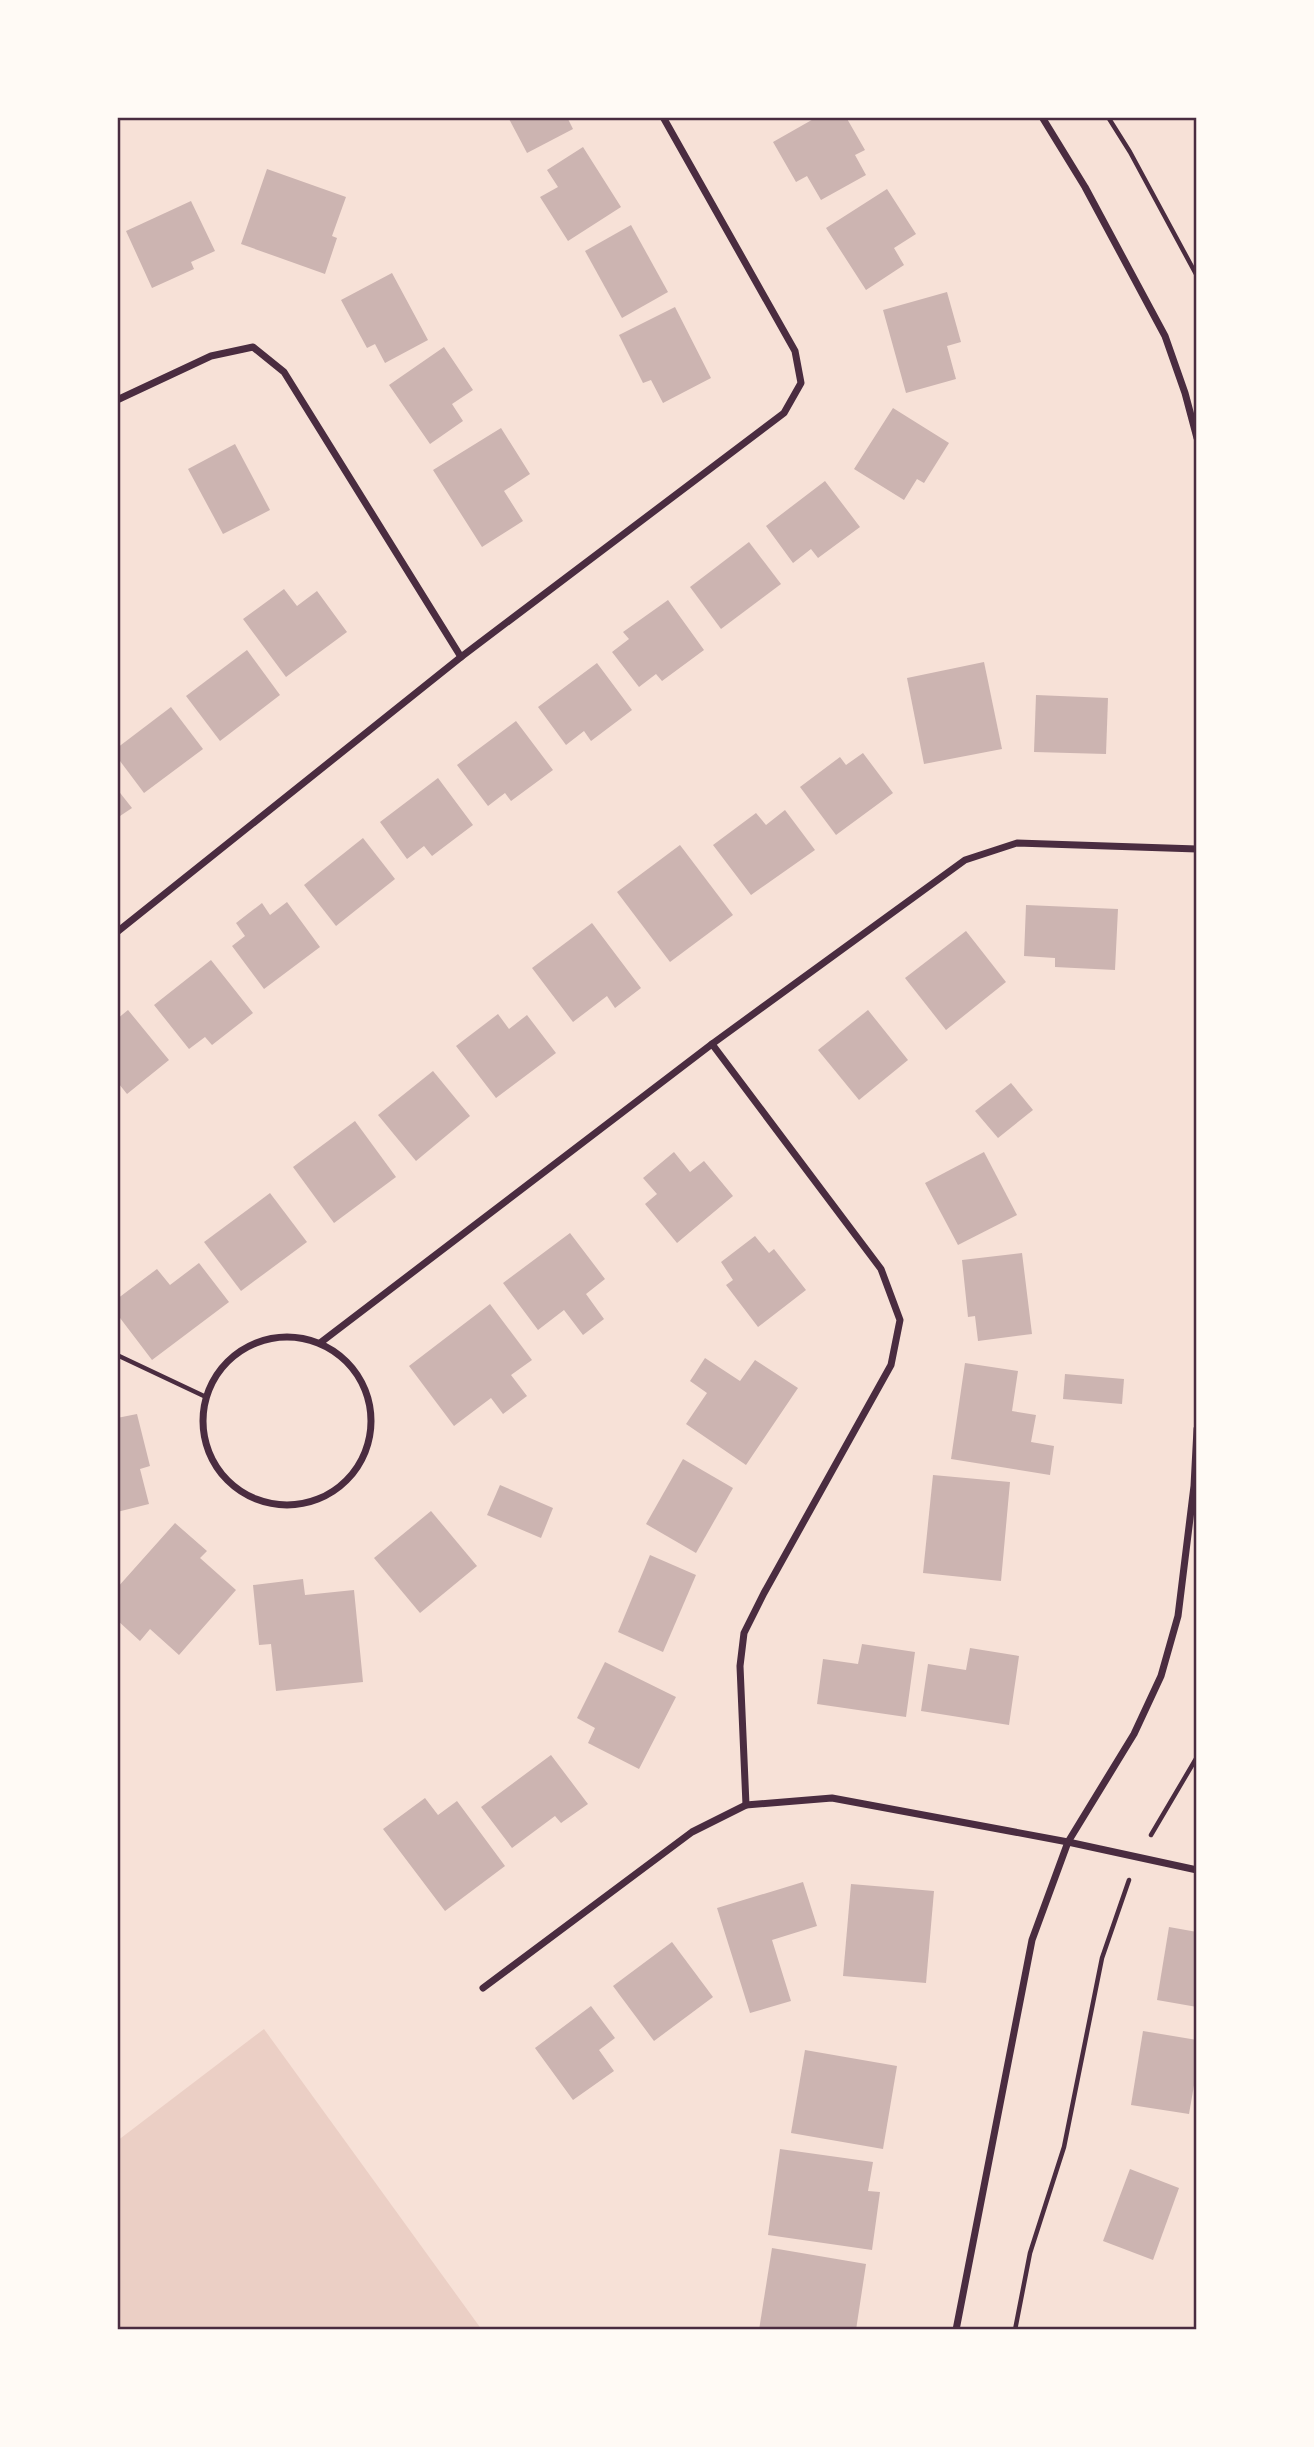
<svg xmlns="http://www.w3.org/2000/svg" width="1314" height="2447" font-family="Literata,serif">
	<rect width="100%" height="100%" fill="#f7e1d7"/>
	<!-- green -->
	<path fill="#ebcfc5" d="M264,2029L482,2330H117V2141Z"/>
	<!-- building -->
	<g fill="#ccb4b1">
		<path d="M508,117H567L573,129L527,153Z"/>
		<path d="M817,117H846L865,150L855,155L866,175L821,200L807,176L796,182L773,142Z"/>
		<path d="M583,147L621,207L568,241L540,197L558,187L547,170Z"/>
		<path d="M267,169L346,197L332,236L337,238L325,274L241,244Z"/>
		<path d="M887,189L916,234L894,248L904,265L866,290L826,228Z"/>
		<path d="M191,201L215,251L191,262L194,269L152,288L126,231Z"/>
		<path d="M631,225L668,292L622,318L585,251Z"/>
		<path d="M392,273L428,340L385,363L375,344L367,348L341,300Z"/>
		<path d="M947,292L961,342L947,346L956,379L906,393L883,310Z"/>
		<path d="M675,307L711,378L663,403L651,380L643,383L619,335Z"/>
		<path d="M444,347L473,390L452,404L463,421L430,444L389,385Z"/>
		<path d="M893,408L949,443L924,483L917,479L904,500L854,469Z"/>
		<path d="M501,428L530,474L504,491L523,521L482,547L433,470Z"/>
		<path d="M235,444L270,510L223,534L188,469Z"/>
		<path d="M825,481L860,527L818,558L811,549L793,563L766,526Z"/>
		<path d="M749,542L781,584L721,629L690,587Z"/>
		<path d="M284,589L297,606L317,591L347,632L286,677L243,619Z"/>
		<path d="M668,600L704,650L662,681L656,674L639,687L612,652L629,639L623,632Z"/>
		<path d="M247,650L280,695L220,741L186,696Z"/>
		<path d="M984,662L1002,749L924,764L907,678Z"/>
		<path d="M597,663L632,710L591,741L584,731L566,745L538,707Z"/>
		<path d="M1036,695L1108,698L1106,754L1034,752Z"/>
		<path d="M171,707L203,749L144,793L117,757V748Z"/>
		<path d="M516,721L553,770L511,801L505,793L488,806L457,765Z"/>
		<path d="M863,753L893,793L836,835L800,787L840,757L846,765Z"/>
		<path d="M438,778L473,825L432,856L424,846L407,859L380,822Z"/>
		<path d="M117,789L132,808L117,818Z"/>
		<path d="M785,810L815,850L751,895L713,845L756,813L766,825Z"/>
		<path d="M363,838L395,879L336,926L304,885Z"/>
		<path d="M680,845L733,915L670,962L617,892Z"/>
		<path d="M287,902L320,947L264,989L232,946L245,936L236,923L262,903L270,915Z"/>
		<path d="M1026,905L1118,909L1115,970L1055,967V958L1024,956Z"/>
		<path d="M592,923L641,988L615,1008L607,996L573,1022L532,968Z"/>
		<path d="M966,931L1006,982L946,1030L905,978Z"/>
		<path d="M211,960L253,1013L212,1045L205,1037L189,1049L154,1005Z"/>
		<path d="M128,1010L169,1060L127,1094L119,1084L117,1086V1019Z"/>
		<path d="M868,1010L908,1060L859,1100L818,1050Z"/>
		<path d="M498,1014L509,1029L527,1015L556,1053L496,1098L456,1046Z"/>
		<path d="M433,1071L470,1116L416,1161L378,1115Z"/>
		<path d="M1011,1083L1033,1110L998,1138L975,1111Z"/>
		<path d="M355,1121L396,1177L334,1223L293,1167Z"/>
		<path d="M674,1152L690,1172L704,1161L733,1196L677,1243L645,1204L657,1194L643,1178Z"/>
		<path d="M984,1152L1017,1215L958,1245L925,1183Z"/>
		<path d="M270,1193L307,1242L241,1291L204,1242Z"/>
		<path d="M570,1233L605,1279L586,1294L604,1319L583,1335L564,1310L538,1330L503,1283Z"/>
		<path d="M755,1236L769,1253L774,1249L806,1290L758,1327L726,1285L733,1280L721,1262Z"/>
		<path d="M1022,1253L1032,1334L978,1341L975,1316L968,1317L962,1260Z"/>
		<path d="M199,1263L229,1302L152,1360L117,1314V1299L157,1269L170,1285Z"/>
		<path d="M490,1304L532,1360L511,1375L527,1396L503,1414L491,1398L454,1426L409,1366Z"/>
		<path d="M705,1358L740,1381L755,1360L798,1388L746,1465L686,1424L707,1393L690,1381Z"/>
		<path d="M965,1363L1018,1371L1012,1411L1036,1415L1031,1442L1054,1446L1050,1475L951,1459Z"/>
		<path d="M1065,1374L1124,1379L1122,1404L1063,1399Z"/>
		<path d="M137,1414L150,1466L140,1469L149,1504L117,1512V1418Z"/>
		<path d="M683,1459L733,1488L696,1553L646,1524Z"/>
		<path d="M933,1475L1010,1482L1001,1581L923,1573Z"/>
		<path d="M500,1485L553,1508L541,1538L487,1515Z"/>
		<path d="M431,1511L477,1566L420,1613L374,1558Z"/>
		<path d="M175,1523L207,1551L200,1558L236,1590L179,1655L150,1629L140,1641L117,1620V1588Z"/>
		<path d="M650,1555L696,1575L663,1652L618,1632Z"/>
		<path d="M303,1579L305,1595L354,1590L363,1682L276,1691L271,1644L259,1645L253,1585Z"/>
		<path d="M862,1644L915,1652L906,1717L817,1704L823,1659L858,1664Z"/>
		<path d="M970,1648L1019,1656L1009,1725L921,1711L928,1664L966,1670Z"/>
		<path d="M605,1662L676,1697L639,1769L588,1743L595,1728L577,1718Z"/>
		<path d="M551,1755L588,1804L561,1823L555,1816L512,1848L481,1807Z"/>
		<path d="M425,1798L438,1815L457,1801L505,1866L445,1911L383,1829Z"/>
		<path d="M803,1882L817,1926L772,1940L791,2001L750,2013L717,1908Z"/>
		<path d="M851,1884L934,1891L926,1983L843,1976Z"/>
		<path d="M1169,1927L1197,1932V2007L1157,2000Z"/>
		<path d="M672,1942L713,1997L654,2041L613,1986Z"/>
		<path d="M591,2006L615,2038L599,2050L614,2071L573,2100L535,2048Z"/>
		<path d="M1143,2031L1197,2040V2068L1189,2114L1131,2105Z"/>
		<path d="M805,2050L897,2066L883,2149L791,2133Z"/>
		<path d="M780,2149L873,2162L868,2191L880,2192L872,2250L768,2235Z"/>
		<path d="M1130,2169L1179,2188L1153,2260L1103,2241Z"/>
		<path d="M772,2248L866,2264L856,2330H759Z"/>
	</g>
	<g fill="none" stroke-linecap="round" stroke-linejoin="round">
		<!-- path -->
		<g stroke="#4a2c40" stroke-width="4.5">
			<path d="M1108,117L1130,152L1197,276"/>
			<path d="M117,1355L206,1397"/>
			<path d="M1151,1835L1197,1757"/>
			<path d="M1015,2330L1030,2253L1064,2147L1102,1958L1129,1880"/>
		</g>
		<!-- minor -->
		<g stroke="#4a2c40" stroke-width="7">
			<path d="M1042,117L1085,187L1165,336L1185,393L1197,438"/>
			<path d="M117,400L211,356L253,347L284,372L461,657"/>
			<path d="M117,932L461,657L784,413L801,383L795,351L663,117"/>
			<path d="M712,1044L881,1269L900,1320L891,1365L764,1593L744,1633L740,1666L746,1805"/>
			<circle cx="287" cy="1421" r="84"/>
			<path d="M320,1343L712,1044L965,860L1017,843L1197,849"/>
			<path d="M483,1988L692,1832L746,1805L832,1798L1068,1842L1197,1870"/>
			<path d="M956,2330L1032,1940L1068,1842L1134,1734L1161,1676L1178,1616L1194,1486L1197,1429"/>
		</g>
	</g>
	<!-- border -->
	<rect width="1314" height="2447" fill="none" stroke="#fffaf5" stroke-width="238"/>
	<rect x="119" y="119" width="1076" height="2209" fill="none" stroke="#4a2c40" stroke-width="2.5"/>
</svg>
